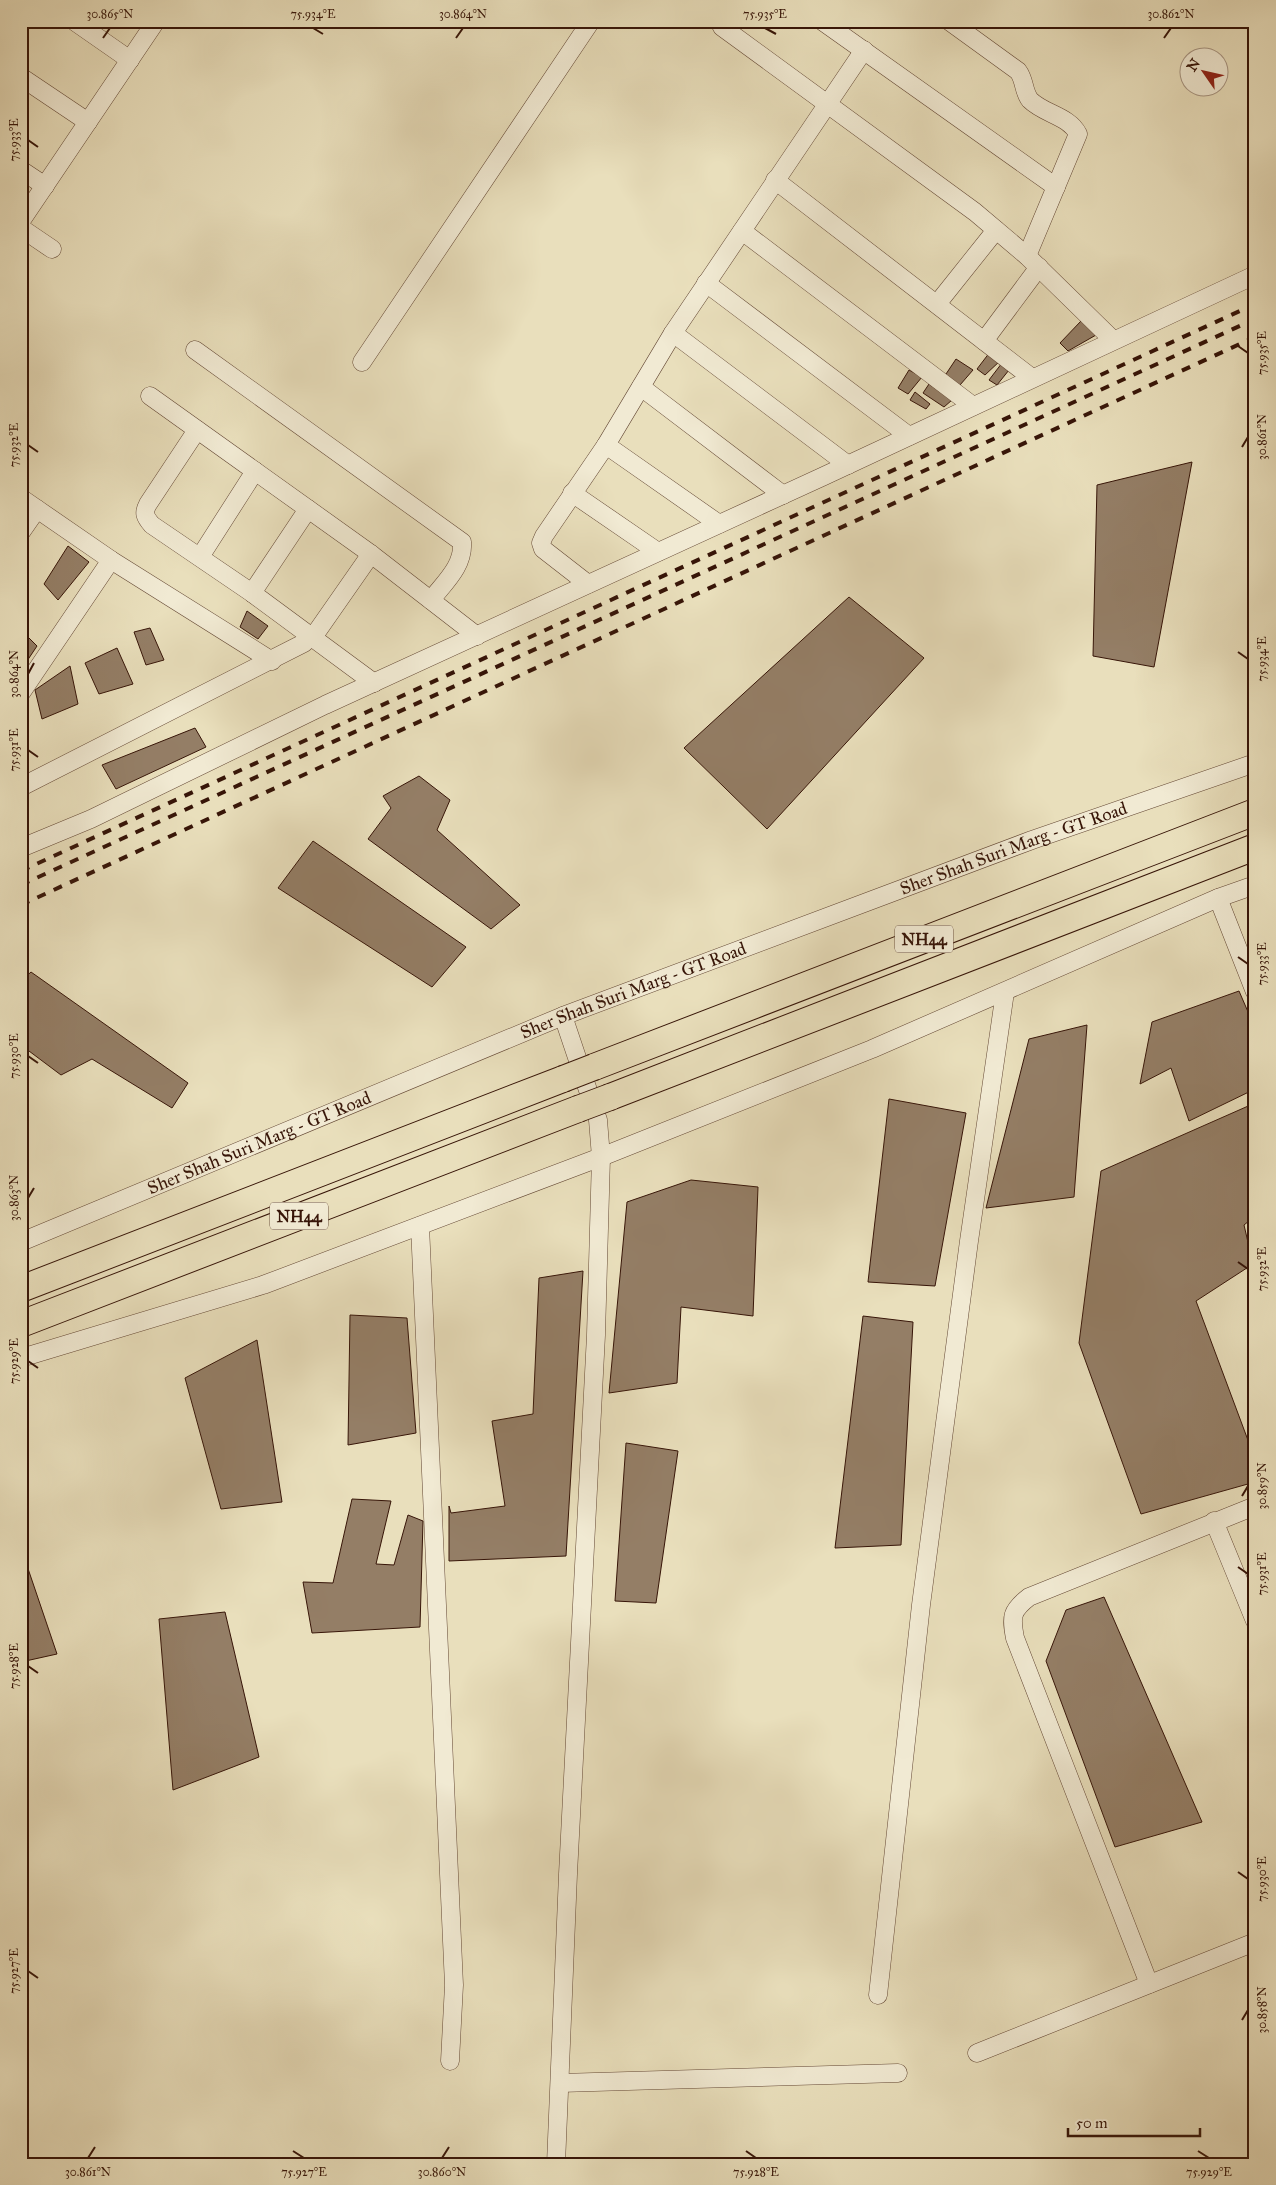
<svg xmlns="http://www.w3.org/2000/svg" width="1276" height="2185" font-family="'IM FELL Great Primer',serif">
	<rect width="100%" height="100%" fill="#e9dfbc"/>
	<filter id="stains"><feTurbulence type="fractalNoise" baseFrequency=".004" numOctaves="4"/><feColorMatrix values="0 0 0 0 .2 0 0 0 0 .09 0 0 0 0 .02 0 0 0 .5 -.17"/></filter>
	<radialGradient id="worn" r=".72"><stop offset=".6" stop-color="#630" stop-opacity="0"/><stop offset="1" stop-color="#630" stop-opacity=".3"/></radialGradient>
	<!-- building -->
	<g fill="#947e66" stroke="#371508">
		<path d="M1081,321L1096,335L1068,351L1060,343Z"/>
		<path d="M990,352L1001,360L985,375L977,369Z"/>
		<path d="M956,359L973,370L960,385L944,377Z"/>
		<path d="M1002,363L1009,370L997,385L989,380Z"/>
		<path d="M909,370L922,377L908,394L898,388Z"/>
		<path d="M929,384L952,400L944,407L923,393Z"/>
		<path d="M915,392L930,404L926,409L910,400Z"/>
		<path d="M1192,462L1154,667L1093,656L1097,485Z"/>
		<path d="M68,546L89,562L58,600L44,584Z"/>
		<path d="M849,597L924,658L767,829L684,748Z"/>
		<path d="M247,611L268,626L258,639L240,627Z"/>
		<path d="M150,628L164,660L146,665L134,632Z"/>
		<path d="M21,630L37,646L21,670Z"/>
		<path d="M117,648L133,684L99,694L85,663Z"/>
		<path d="M70,666L78,704L42,719L35,690Z"/>
		<path d="M195,728L206,747L116,789L102,765Z"/>
		<path d="M419,776L450,800L437,830L520,905L491,929L368,839L391,808L383,796Z"/>
		<path d="M313,841L466,947L432,987L278,888Z"/>
		<path d="M31,972L188,1083L172,1108L92,1059L61,1075L21,1045V981Z"/>
		<path d="M1239,991L1255,1028V1089L1189,1121L1171,1068L1140,1084L1152,1022Z"/>
		<path d="M1087,1025L1074,1197L986,1208L1029,1039Z"/>
		<path d="M889,1099L966,1113L935,1286L868,1282Z"/>
		<path d="M1255,1103V1216L1244,1225L1253,1264L1196,1301L1255,1459V1482L1141,1514L1079,1343L1101,1171Z"/>
		<path d="M691,1180L758,1187L753,1316L681,1307L677,1383L609,1393L627,1202Z"/>
		<path d="M583,1271L566,1556L449,1561V1506L451,1513L505,1506L492,1421L533,1414L539,1278Z"/>
		<path d="M350,1315L407,1318L416,1433L348,1445Z"/>
		<path d="M863,1316L913,1322L901,1545L835,1548Z"/>
		<path d="M257,1340L282,1502L221,1509L185,1378Z"/>
		<path d="M626,1443L678,1451L656,1603L615,1601Z"/>
		<path d="M352,1499L391,1501L376,1564L394,1565L408,1515L423,1521L420,1627L312,1633L303,1582L333,1583Z"/>
		<path d="M21,1548L57,1654L21,1662Z"/>
		<path d="M1104,1597L1202,1822L1115,1847L1046,1661L1066,1610Z"/>
		<path d="M225,1612L259,1757L173,1790L159,1619Z"/>
	</g>
	<g fill="none" stroke-linecap="round" stroke-linejoin="round">
		<!-- minor casing -->
		<g stroke="#644835" stroke-width="19">
			<g id="minor">
				<path d="M74,21L130,60"/>
				<path d="M719,21L722,27L975,212L1027,256L1113,340"/>
				<path d="M822,21L1056,187"/>
				<path d="M949,21L1018,71C1025,80 1023,91 1030,100C1044,114 1069,116 1078,134L1027,256"/>
				<path d="M21,77L88,122"/>
				<path d="M21,170L45,186"/>
				<path d="M775,180L1032,378"/>
				<path d="M21,221L156,21"/>
				<path d="M21,228L52,249"/>
				<path d="M742,231L973,406"/>
				<path d="M706,283L909,436"/>
				<path d="M937,304L996,230"/>
				<path d="M673,333L848,465"/>
				<path d="M984,341L1039,267"/>
				<path d="M195,350L462,542C464,566 444,583 431,600"/>
				<path d="M362,362L591,21"/>
				<path d="M641,387L783,495"/>
				<path d="M150,396L371,554L477,636"/>
				<path d="M197,430L148,504C143,513 145,517 152,525L252,593L374,683"/>
				<path d="M606,445L719,524"/>
				<path d="M572,493L658,552"/>
				<path d="M21,498L111,560L272,661"/>
				<path d="M21,532L37,509"/>
				<path d="M200,557L255,471"/>
				<path d="M588,584L543,549L541,543L544,536L606,445L673,333L864,50"/>
				<path d="M252,593L308,509"/>
				<path d="M21,693L111,560"/>
				<path d="M21,787L304,643L318,630L371,554"/>
				<path d="M21,848L91,819L325,705L824,476L1255,275"/>
				<path d="M1218,898L1255,992"/>
				<path d="M420,1226L454,1985L450,2061"/>
				<path id="s1" d="M21,1242L563,1016L1032,840L1255,763"/>
				<path d="M21,1358L263,1285L601,1157L872,1049L1218,898L1255,885"/>
				<path d="M1214,1521L1255,1621"/>
				<path d="M1149,1984L1015,1638C1011,1617 1011,1611 1029,1597L1255,1506"/>
				<path d="M878,1995L921,1605L969,1241L1005,992"/>
				<path d="M977,2053L1255,1942"/>
				<path d="M560,2083L898,2073"/>
				<path d="M556,2164L568,1874L596,1335L601,1157L598,1120L563,1016"/>
			</g>
		</g>
		<!-- highway casing -->
		<g stroke="#371508" stroke-width="28">
			<g id="highway">
				<path d="M594,1067L1255,812"/>
				<path d="M610,1097L1255,847"/>
				<path d="M21,1289L563,1079"/>
				<path d="M21,1324L578,1109"/>
			</g>
		</g>
		<!-- minor -->
		<use href="#minor" stroke="#f1ead3" stroke-width="18"/>
		<!-- highway -->
		<use href="#highway" stroke="#e9dfbc" stroke-width="26"/>
		<!-- rail -->
		<g stroke="#371508" stroke-width="4" stroke-dasharray="9 9" stroke-linecap="butt">
			<path d="M21,871L1255,304"/>
			<path d="M21,885L1255,319"/>
			<path d="M21,905L1255,337"/>
		</g>
		<!-- highway-bridge casing -->
		<g stroke="#371508" stroke-width="28" stroke-linecap="butt">
			<g id="highway-bridge">
				<path d="M563,1079L594,1067"/>
				<path d="M578,1109L610,1097"/>
			</g>
		</g>
		<!-- highway-bridge -->
		<use href="#highway-bridge" stroke="#e9dfbc" stroke-width="26"/>
	</g>
	<!-- ticks -->
	<path fill="none" stroke="#371508" stroke-width="2" d="M313,28L323,34M765,28L776,34M103,38L110,28M456,38L463,28M1164,38L1171,28M28,140L38,147M1238,346L1248,353M28,445L38,452M1242,447L1248,437M1238,652L1248,659M28,674L34,663M28,750L38,757M1238,957L1248,964M28,1056L38,1063M28,1198L34,1188M1238,1262L1248,1269M28,1361L38,1368M1242,1496L1248,1486M1238,1567L1248,1574M28,1666L38,1673M1238,1872L1248,1879M28,1971L38,1978M1242,2020L1248,2010M293,2151L304,2158M746,2151L756,2158M1198,2151L1209,2158M88,2158L95,2147M442,2158L449,2147"/>
	<g text-anchor="middle" stroke-width="4.5" stroke-linejoin="round" paint-order="stroke">
		<!-- shield labels -->
		<g fill="#f1ead3" stroke="#6f5545" stroke-width="1">
			<rect x="895" y="925.5" width="58" height="27" rx="4"/>
			<rect x="270" y="1202.5" width="58" height="27" rx="4"/>
		</g>
		<g font-size="16" font-weight="bold" fill="#371508">
			<text x="924" y="945">NH44</text>
			<text x="299" y="1222">NH44</text>
		</g>
		<!-- street labels -->
		<g font-size="18" fill="#371508" stroke="#f1ead3">
			<text dy="6" stroke="none"><textPath href="#s1" startOffset="1068">Sher Shah Suri Marg - GT Road</textPath></text>
			<text dy="6" stroke="none"><textPath href="#s1" startOffset="662">Sher Shah Suri Marg - GT Road</textPath></text>
			<text dy="6" stroke="none"><textPath href="#s1" startOffset="258">Sher Shah Suri Marg - GT Road</textPath></text>
		</g>
	</g>
	<!-- margin -->
	<rect width="1276" height="2185" fill="none" stroke="#e9dfbc" stroke-width="55"/>
	<!-- north arrow -->
	<g transform="translate(1204 72) rotate(304)"><circle r="24" fill="#f1ead3" stroke="#a79582"/>
	<path d="M0-4L9 19L0 12L-9 19Z" fill="#8f2418"/>
	<text y="-8" font-size="14" font-weight="bold" text-anchor="middle" fill="#371508">N</text>
	</g>
	<!-- scale -->
	<path d="M1068 2128v8h132v-8" fill="none" stroke="#371508" stroke-width="2.5"/>
	<text x="1076" y="2128" font-size="15" fill="#371508" stroke="#f1ead3" stroke-width="4" paint-order="stroke">50 m</text>
	<rect x="28" y="28" width="1220" height="2130" fill="none" stroke="#371508" stroke-width="2"/>
	<g font-size="12" text-anchor="middle" fill="#371508">
		<text x="110" y="18">30.865°N</text>
		<text x="313" y="18">75.934°E</text>
		<text x="463" y="18">30.864°N</text>
		<text x="765" y="18">75.935°E</text>
		<text x="1171" y="18">30.862°N</text>
		<text transform="translate(14 140) rotate(-90)" y="4">75.933°E</text>
		<text transform="translate(1262 353) rotate(-90)" y="4">75.935°E</text>
		<text transform="translate(1262 437) rotate(-90)" y="4">30.861°N</text>
		<text transform="translate(14 445) rotate(-90)" y="4">75.932°E</text>
		<text transform="translate(1262 659) rotate(-90)" y="4">75.934°E</text>
		<text transform="translate(14 674) rotate(-90)" y="4">30.864°N</text>
		<text transform="translate(14 750) rotate(-90)" y="4">75.931°E</text>
		<text transform="translate(1262 964) rotate(-90)" y="4">75.933°E</text>
		<text transform="translate(14 1056) rotate(-90)" y="4">75.930°E</text>
		<text transform="translate(14 1198) rotate(-90)" y="4">30.863°N</text>
		<text transform="translate(1262 1269) rotate(-90)" y="4">75.932°E</text>
		<text transform="translate(14 1361) rotate(-90)" y="4">75.929°E</text>
		<text transform="translate(1262 1486) rotate(-90)" y="4">30.859°N</text>
		<text transform="translate(1262 1574) rotate(-90)" y="4">75.931°E</text>
		<text transform="translate(14 1666) rotate(-90)" y="4">75.928°E</text>
		<text transform="translate(1262 1879) rotate(-90)" y="4">75.930°E</text>
		<text transform="translate(14 1971) rotate(-90)" y="4">75.927°E</text>
		<text transform="translate(1262 2010) rotate(-90)" y="4">30.858°N</text>
		<text x="88" y="2176">30.861°N</text>
		<text x="304" y="2176">75.927°E</text>
		<text x="442" y="2176">30.860°N</text>
		<text x="756" y="2176">75.928°E</text>
		<text x="1209" y="2176">75.929°E</text>
	</g>
	<rect width="100%" height="100%" filter="url(#stains)"/>
	<rect width="100%" height="100%" fill="url(#worn)"/>
</svg>
